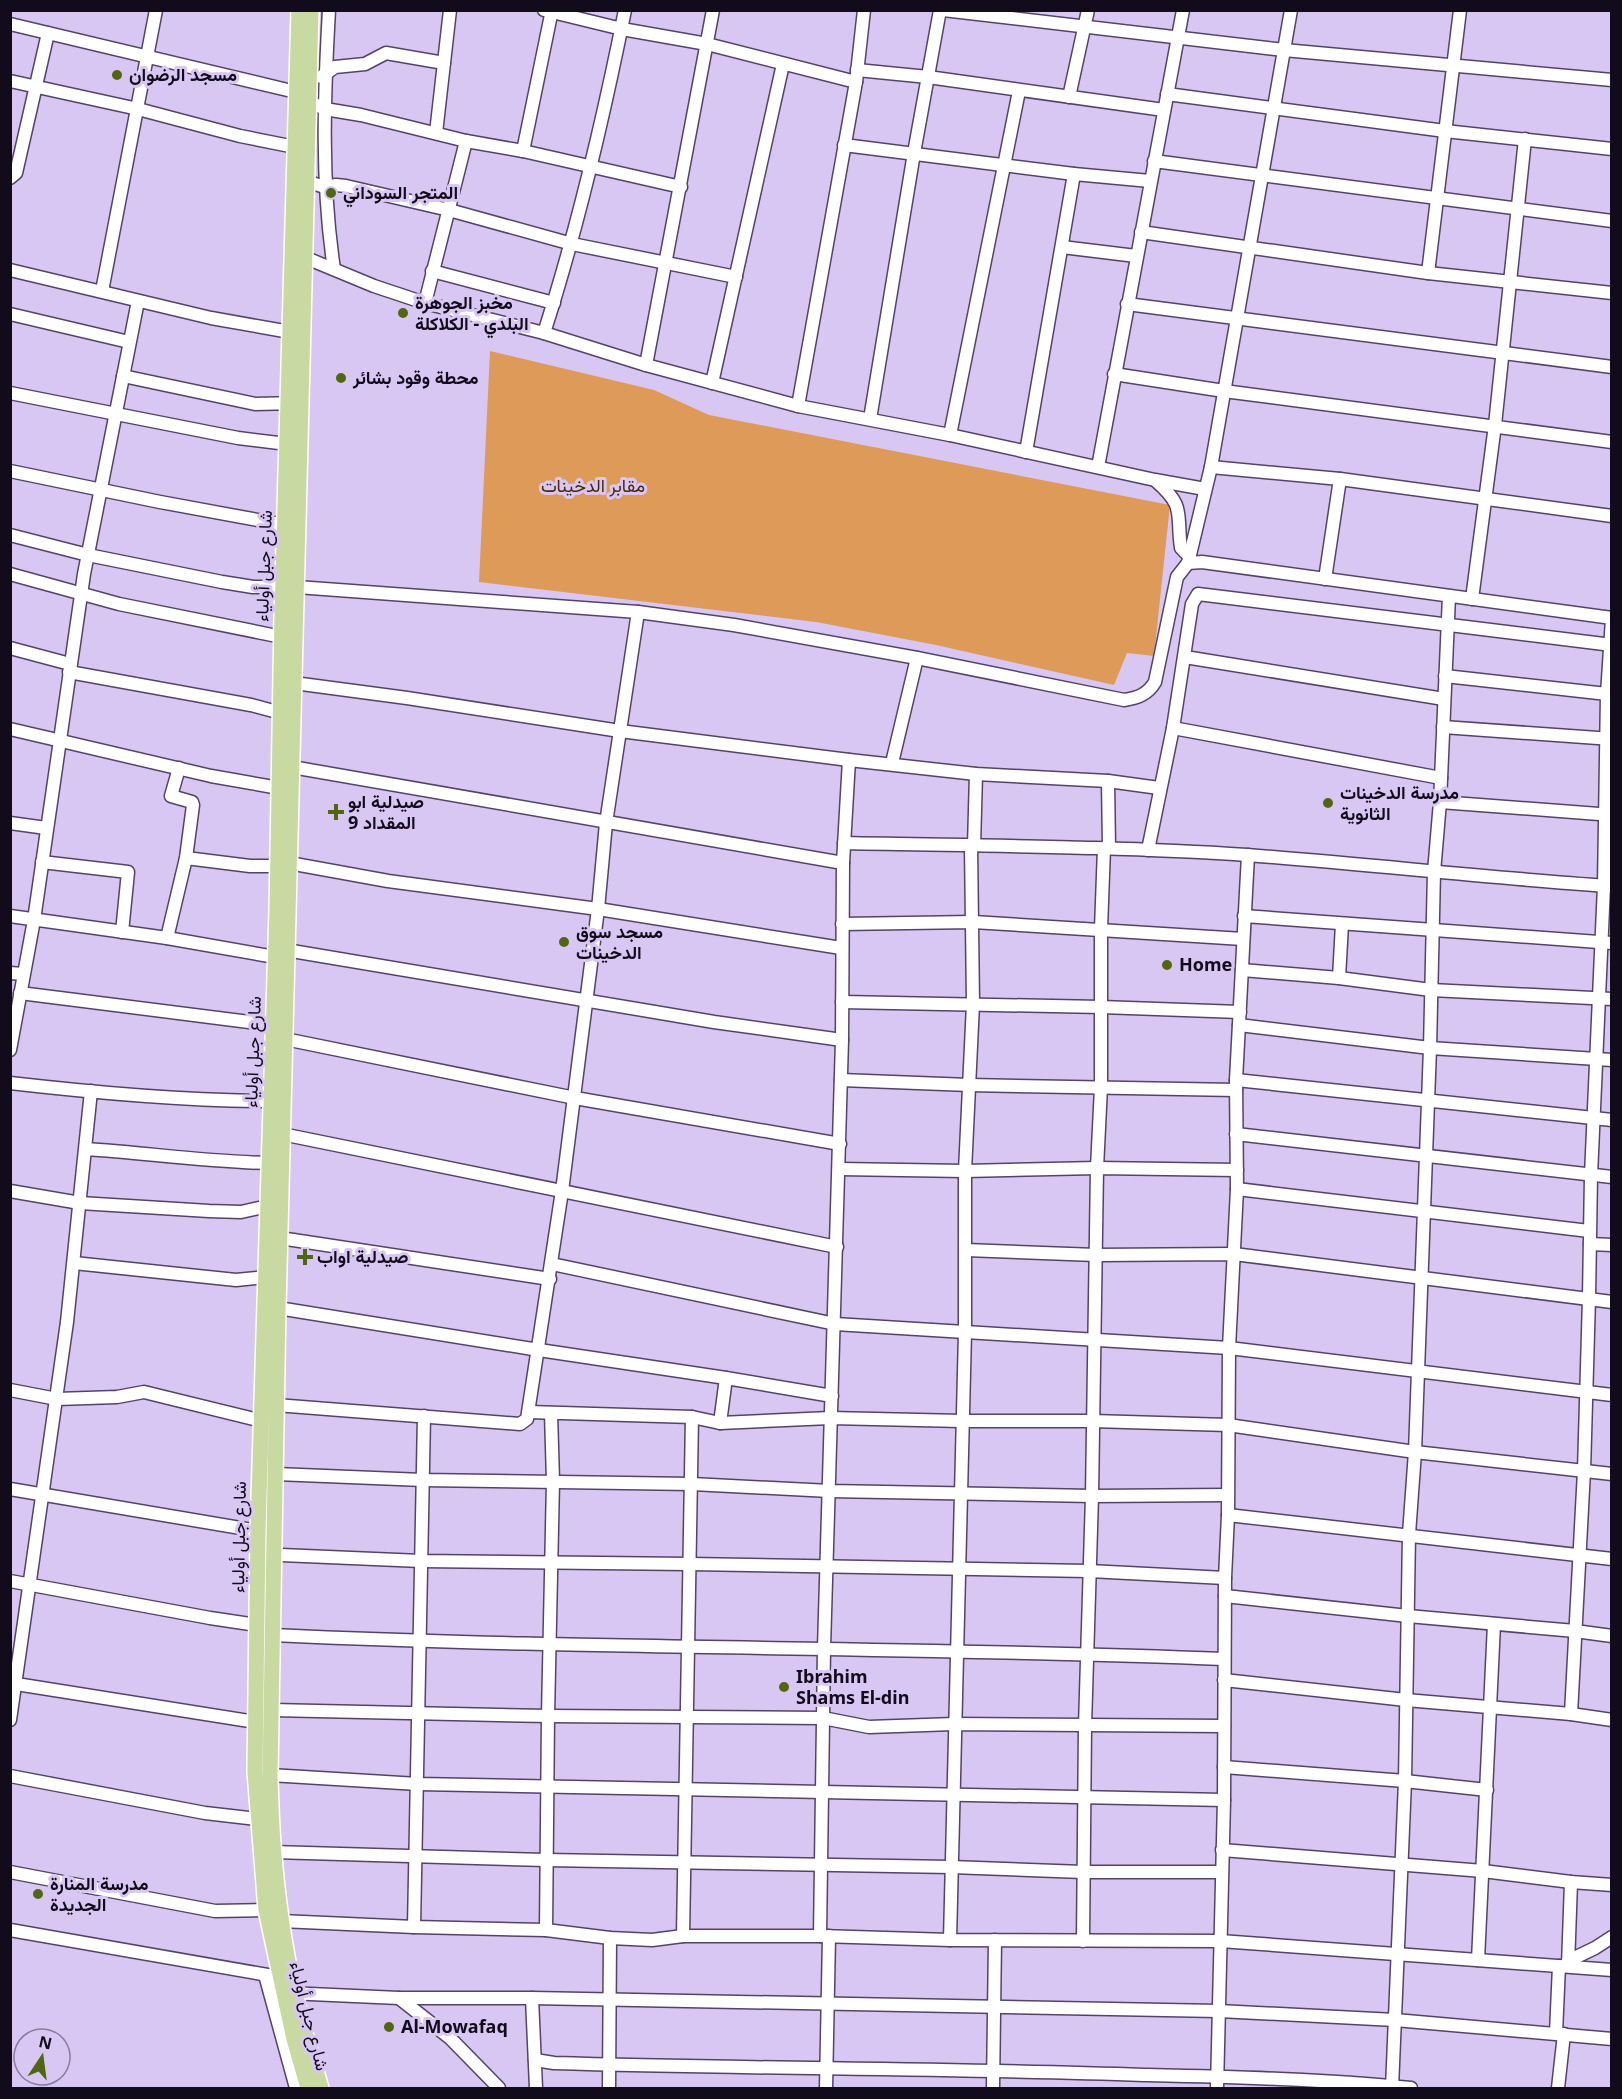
<svg xmlns="http://www.w3.org/2000/svg" width="1622" height="2099" font-family="'Noto Sans',Vazirmatn,sans-serif">
	<rect width="100%" height="100%" fill="#d9c7f3"/>
	<!-- green -->
	<path fill="#de9a58" d="M490,351L654,390L709,415L1170,505L1154,656L1127,653L1114,685L936,645L816,622L479,582Z"/>
	<g fill="none" stroke-linecap="round" stroke-linejoin="round">
		<!-- minor casing -->
		<g stroke="#534369" stroke-width="15">
			<g id="minor">
				<path d="M329,10C324,97 321,183 334,269"/>
				<path d="M544,10L622,29L707,44L856,82"/>
				<path d="M943,10L1284,50L1612,80"/>
				<path d="M10,24L296,92"/>
				<path d="M857,70L928,77L1164,110"/>
				<path d="M321,77L335,67L365,64L386,53L444,63"/>
				<path d="M10,81L138,109L240,136L295,147"/>
				<path d="M1167,94L1445,131L1612,149"/>
				<path d="M1069,97L1088,10"/>
				<path d="M308,101L325,109L361,115L466,141L523,151L681,187"/>
				<path d="M436,133L450,10"/>
				<path d="M844,145L1074,174L1150,181"/>
				<path d="M523,151L552,10"/>
				<path d="M1154,161L1612,221"/>
				<path d="M10,178L16,173L48,33"/>
				<path d="M305,181L325,187L336,185L346,186L449,210L572,244L736,277"/>
				<path d="M1141,232L1428,273L1612,293"/>
				<path d="M1062,247L1136,256"/>
				<path d="M299,255L374,286L425,303L544,333L646,365L798,406L950,435L1155,480L1205,489"/>
				<path d="M10,270L211,318L290,332"/>
				<path d="M432,271L554,303"/>
				<path d="M1428,273L1460,10"/>
				<path d="M102,291L156,10"/>
				<path d="M425,303L466,141"/>
				<path d="M1127,304L1612,367"/>
				<path d="M10,314L129,342"/>
				<path d="M544,333C578,227 603,120 625,10"/>
				<path d="M646,365L713,10"/>
				<path d="M1114,374L1224,391L1612,442"/>
				<path d="M123,376L255,404L297,403"/>
				<path d="M712,383L783,64"/>
				<path d="M10,393L238,438L287,444"/>
				<path d="M798,406L856,82L864,10"/>
				<path d="M870,419L914,153L940,10"/>
				<path d="M950,435L1019,91"/>
				<path d="M1026,452L1074,174"/>
				<path d="M1098,467L1183,10"/>
				<path d="M1211,467L1340,479L1612,516"/>
				<path d="M10,471L160,502L285,525"/>
				<path d="M1156,481C1186,507 1176,513 1181,548L1189,556"/>
				<path d="M10,535L88,555L222,582L253,587H297L638,612L734,625L917,658L1124,700C1138,698 1148,694 1155,682L1177,577L1188,563L1211,467L1291,10"/>
				<path d="M1188,563L1202,562L1612,618"/>
				<path d="M10,574L119,604L282,637"/>
				<path d="M1325,579L1340,479"/>
				<path d="M1472,599L1495,425L1525,139"/>
				<path d="M10,648L70,664"/>
				<path d="M1185,657L1444,699"/>
				<path d="M69,672L251,705L281,713"/>
				<path d="M1445,676L1607,694L1612,697"/>
				<path d="M294,683L407,698L620,731L849,760L976,774L1108,781L1159,788"/>
				<path d="M1443,727L1612,739"/>
				<path d="M1173,728L1441,778"/>
				<path d="M10,729L211,776L279,788"/>
				<path d="M892,763L917,658"/>
				<path d="M292,767L843,863"/>
				<path d="M1108,781L1109,848"/>
				<path d="M1440,802L1612,815"/>
				<path d="M10,823L46,828"/>
				<path d="M844,843C979,846 1113,846 1247,855C1368,864 1488,878 1609,886"/>
				<path d="M974,846L976,774"/>
				<path d="M1148,850L1173,728L1192,604L1198,594L1612,645"/>
				<path d="M186,858L250,866H278"/>
				<path d="M42,862L128,872L122,932"/>
				<path d="M289,863L388,881L598,909L841,948"/>
				<path d="M10,916L167,938L275,957"/>
				<path d="M1244,916L1612,943"/>
				<path d="M842,924L973,922L1243,939"/>
				<path d="M167,938L186,858L193,805L192,802L171,796L179,768"/>
				<path d="M286,950L714,1022L842,1040"/>
				<path d="M1242,970L1339,978L1431,990L1612,999"/>
				<path d="M10,973L23,974"/>
				<path d="M1339,978L1342,924"/>
				<path d="M20,993L273,1025"/>
				<path d="M842,1002L1101,1007L1240,1012"/>
				<path d="M1239,1025L1430,1048L1612,1060"/>
				<path d="M285,1039L575,1098L840,1144"/>
				<path d="M10,1050L34,920L84,574L138,301"/>
				<path d="M841,1080L969,1085L1236,1090"/>
				<path d="M1236,1080L1612,1120"/>
				<path d="M10,1083C97,1093 184,1101 271,1101"/>
				<path d="M282,1134L837,1247"/>
				<path d="M1236,1134L1612,1177"/>
				<path d="M86,1149C147,1153 208,1162 269,1163"/>
				<path d="M839,1169L965,1171L1097,1168L1237,1170"/>
				<path d="M1237,1189L1589,1231"/>
				<path d="M10,1191L80,1203L209,1211L241,1212L268,1206"/>
				<path d="M280,1238L550,1279"/>
				<path d="M1590,1244L1612,1245"/>
				<path d="M966,1250L1096,1255L1234,1254L1612,1302"/>
				<path d="M74,1263L236,1280L266,1277"/>
				<path d="M552,1264L835,1324L1229,1348L1612,1395"/>
				<path d="M278,1308L539,1350L726,1378L832,1396"/>
				<path d="M10,1390L57,1399L117,1397L144,1392L262,1421"/>
				<path d="M276,1405L520,1424L527,1419L562,1191L598,909L606,823L638,612"/>
				<path d="M529,1412L692,1417L720,1423L830,1418L962,1421H1092L1228,1425L1415,1452L1612,1474"/>
				<path d="M720,1423L726,1378"/>
				<path d="M276,1474L423,1480L692,1484L830,1491L1092,1496L1227,1495"/>
				<path d="M10,1489L258,1531"/>
				<path d="M1228,1515L1612,1559"/>
				<path d="M258,1554L421,1561L689,1564L1089,1571L1225,1578"/>
				<path d="M10,1581L210,1618L257,1625"/>
				<path d="M1225,1596L1408,1616L1575,1631L1612,1636"/>
				<path d="M273,1635C590,1650 907,1646 1224,1659"/>
				<path d="M1224,1680L1406,1700L1571,1714L1612,1720"/>
				<path d="M10,1683L256,1722"/>
				<path d="M272,1710L548,1716L823,1718L869,1727L954,1724L1224,1726"/>
				<path d="M1571,1714L1584,1471L1589,1298L1591,1175L1604,886L1607,694L1612,619"/>
				<path d="M10,1720L67,1322L91,1091"/>
				<path d="M1224,1767L1405,1781L1487,1790"/>
				<path d="M270,1775L418,1784L1224,1800"/>
				<path d="M10,1776L205,1813L257,1819"/>
				<path d="M1222,1850L1483,1871L1571,1882L1612,1885"/>
				<path d="M273,1852L546,1860L951,1867L1083,1872H1222"/>
				<path d="M10,1872L215,1911L266,1910"/>
				<path d="M281,1921L414,1927L546,1930L610,1938L652,1940L683,1936H820L950,1940L1220,1941L1612,1970"/>
				<path d="M414,1927L424,1416"/>
				<path d="M10,1930L279,1977"/>
				<path d="M546,1930L548,1716L553,1481L551,1413"/>
				<path d="M683,1936L692,1417"/>
				<path d="M820,1936L824,1648L842,1040L843,863L849,760"/>
				<path d="M950,1940L965,1332V1171L973,1004L971,846"/>
				<path d="M1083,1941L1085,1726L1092,1496L1097,1168L1101,1087V929L1104,848"/>
				<path d="M1478,1960L1494,1624"/>
				<path d="M1568,1961L1595,1948L1612,1937"/>
				<path d="M1568,1966L1571,1882"/>
				<path d="M265,1975L296,2088"/>
				<path d="M288,1993L399,1998H532L1219,2011L1395,2020L1612,2039"/>
				<path d="M399,1998L450,2038L499,2088"/>
				<path d="M532,1998L536,2088"/>
				<path d="M1556,2033L1559,1966"/>
				<path d="M535,2060L554,2063C751,2069 948,2068 1144,2075C1232,2077 1324,2079 1411,2088"/>
				<path d="M609,2088L610,1938"/>
				<path d="M826,2088L829,1936"/>
				<path d="M993,2088L995,1940"/>
				<path d="M1217,2088L1224,1800L1225,1578L1228,1515L1229,1348L1237,1189L1236,1080L1248,855"/>
				<path d="M1392,2088L1405,1781L1409,1534L1415,1452L1430,1048L1434,872L1440,802L1449,596"/>
				<path d="M1558,2088L1564,2034"/>
			</g>
		</g>
		<!-- major casing -->
		<g stroke="#fff" stroke-width="18">
			<g id="major">
				<path d="M299,10L282,615L277,910L258,1531L255,1772L266,1910L294,2039L308,2088"/>
				<path d="M311,10L278,1308L270,1775C271,1823 274,1871 281,1918C288,1975 305,2034 321,2088"/>
			</g>
		</g>
		<!-- minor -->
		<use href="#minor" stroke="#fff" stroke-width="12"/>
		<!-- major -->
		<use href="#major" stroke="#c8daa2" stroke-width="15"/>
	</g>
	<!-- markers -->
	<g fill="#516612" stroke="#d9c7f3" stroke-width="2">
		<circle cx="117" cy="75" r="6"/>
		<circle cx="331" cy="193" r="6"/>
		<circle cx="403" cy="313" r="6"/>
		<circle cx="341" cy="378" r="6"/>
		<circle cx="1328" cy="803" r="6"/>
		<path d="M333 803h6v6h6v6h-6v6h-6v-6h-6v-6h6z"/>
		<circle cx="564" cy="942" r="6"/>
		<circle cx="1167" cy="965" r="6"/>
		<path d="M302 1248h6v6h6v6h-6v6h-6v-6h-6v-6h6z"/>
		<circle cx="784" cy="1687" r="6"/>
		<circle cx="38" cy="1894" r="6"/>
		<circle cx="389" cy="2027" r="6"/>
	</g>
	<g text-anchor="middle" stroke-width="6" stroke-linejoin="round" paint-order="stroke">
		<!-- poi labels -->
		<g font-size="18" font-weight="bold" fill="#120b1b" stroke="#d9c7f3" text-anchor="start">
			<text x="129" y="81">مسجد الرضوان</text>
			<text x="343" y="199">المتجر السوداني</text>
			<text x="415" y="309">مخبز الجوهرة<tspan x="415" dy="21">البلدي - الكلاكلة</tspan></text>
			<text x="353" y="384">محطة وقود بشائر</text>
			<text x="1340" y="799">مدرسة الدخينات<tspan x="1340" dy="21">الثانوية</tspan></text>
			<text x="348" y="808">صيدلية ابو<tspan x="348" dy="21">المقداد 9</tspan></text>
			<text x="576" y="938">مسجد سوق<tspan x="576" dy="21">الدخينات</tspan></text>
			<text x="1179" y="971">Home</text>
			<text x="317" y="1263">صيدلية اواب</text>
			<text x="796" y="1683">Ibrahim<tspan x="796" dy="21">Shams El-din</tspan></text>
			<text x="50" y="1890">مدرسة المنارة<tspan x="50" dy="21">الجديدة</tspan></text>
			<text x="401" y="2033">Al-Mowafaq</text>
		</g>
		<!-- park labels -->
		<g font-size="18" fill="#482908" stroke="#d9c7f3">
			<text x="593" y="492">مقابر الدخينات</text>
		</g>
		<!-- street labels -->
		<g font-size="18" fill="#120b1b" stroke="#d9c7f3">
			<text transform="translate(264 566) rotate(-88)" y="6">شارع جبل أولياء</text>
			<text transform="translate(253 1052) rotate(-88)" y="6">شارع جبل أولياء</text>
			<text transform="translate(239 1537) rotate(-89)" y="6">شارع جبل أولياء</text>
			<text transform="translate(309 2016) rotate(76)" y="6">شارع جبل أولياء</text>
		</g>
	</g>
	<!-- border -->
	<rect width="1622" height="2099" fill="none" stroke="#120b1b" stroke-width="24"/>
	<!-- north arrow -->
	<g transform="translate(42 2057) rotate(13)"><circle r="28" fill="#d9c7f3" stroke="#897c9d" stroke-width="1.5"/>
	<path d="M0-4.5L10 22L0 15L-10 22Z" fill="#516612"/>
	<text y="-9" font-size="16" font-weight="bold" text-anchor="middle" fill="#120b1b">N</text>
	</g>
</svg>
